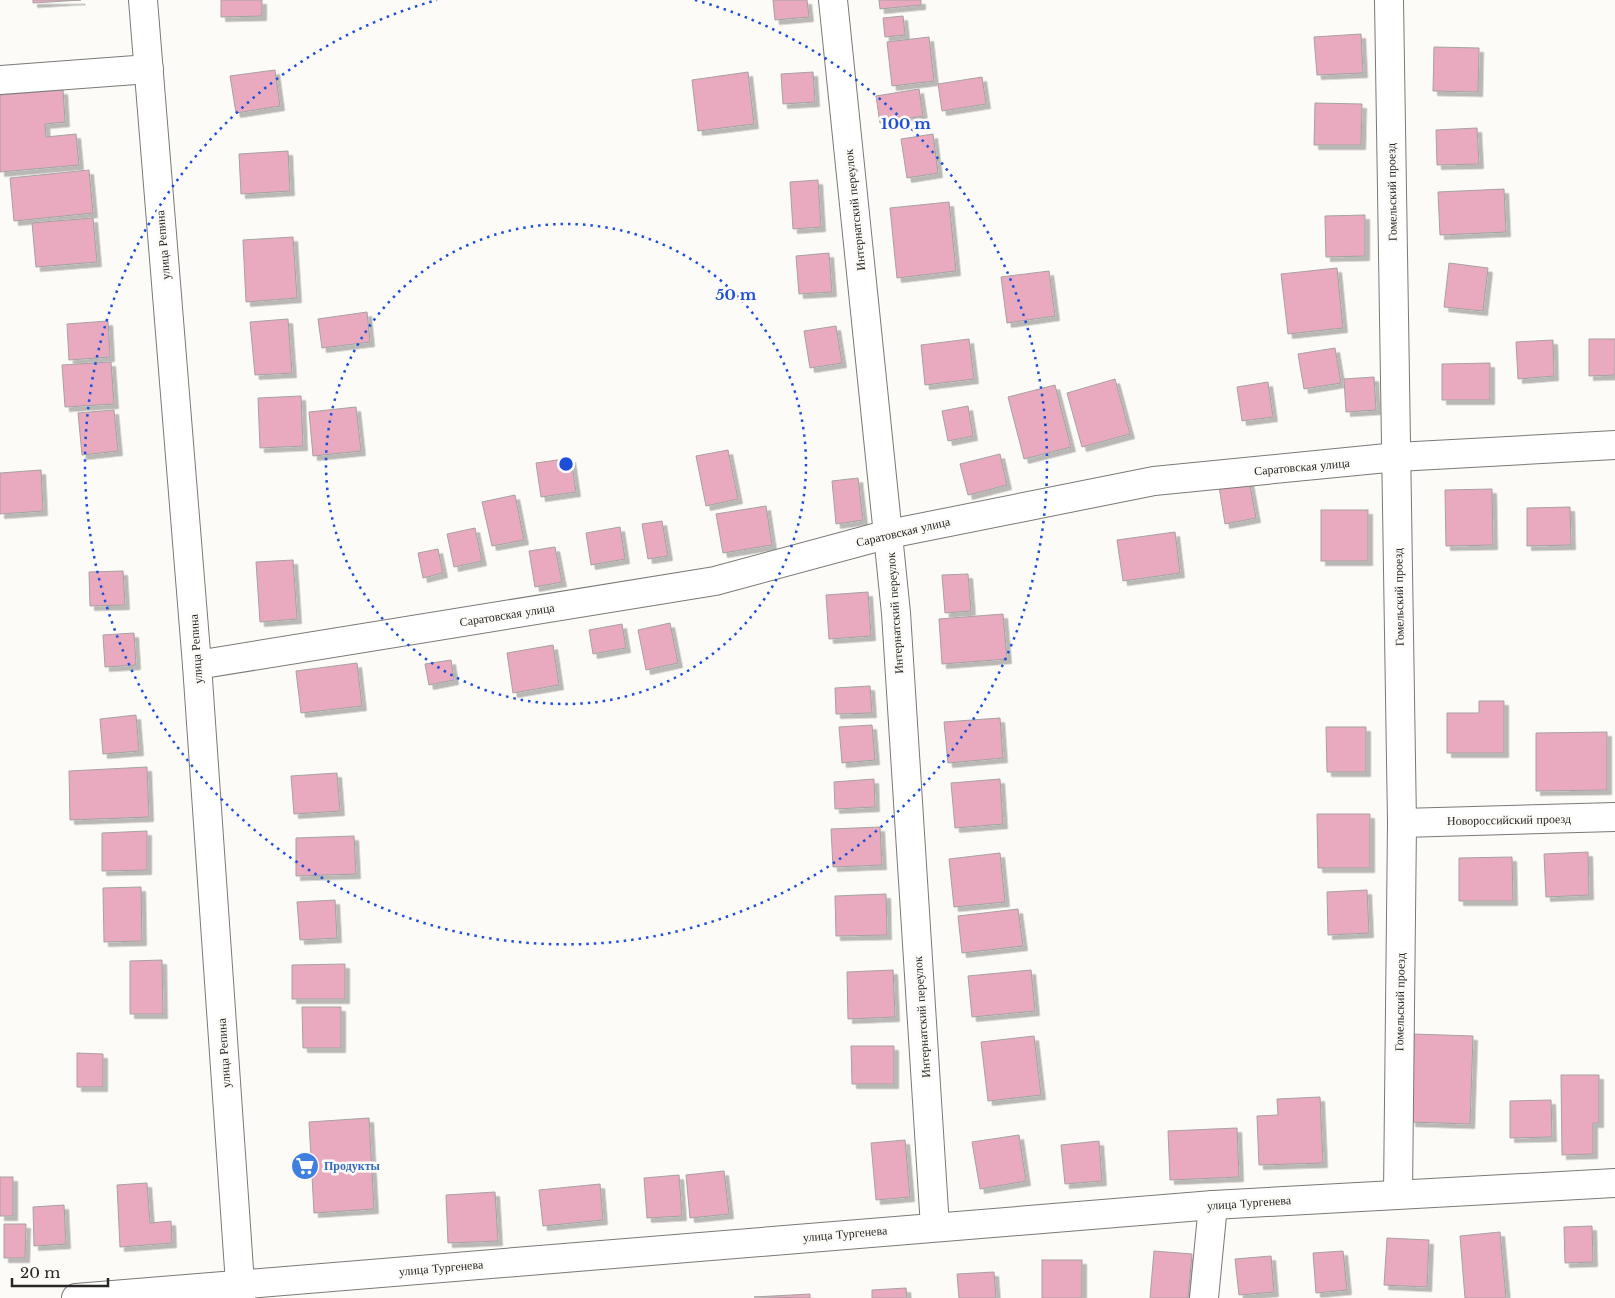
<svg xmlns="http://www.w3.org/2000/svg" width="1615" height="1298" font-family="'Libre Baskerville',serif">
	<defs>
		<filter id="shadow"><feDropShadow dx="4.5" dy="4.5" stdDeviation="0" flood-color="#0004"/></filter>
	</defs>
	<rect width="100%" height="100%" fill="#fdfbf7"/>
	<!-- building -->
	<g fill="#e9aabf" stroke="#a5a1a2" filter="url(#shadow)">
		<path d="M33,0H81L33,3Z"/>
		<path d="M221,0H262V16L221,17Z"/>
		<path d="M773,0H807L809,17L775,20Z"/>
		<path d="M879,0H921V5L880,9Z"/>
		<path d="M903,16L905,35L885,37L883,18Z"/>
		<path d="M1361,34L1363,73L1317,75L1314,37Z"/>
		<path d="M929,37L934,81L892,86L887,42Z"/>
		<path d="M1434,47L1479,48L1478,92L1433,91Z"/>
		<path d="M275,70L280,106L236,113L230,76Z"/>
		<path d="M748,72L754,124L698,131L692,80Z"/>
		<path d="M813,72L815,102L783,104L781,74Z"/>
		<path d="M982,77L986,104L942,111L938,84Z"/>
		<path d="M919,89L923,116L880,123L876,96Z"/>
		<path d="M63,90L65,122L45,124L46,137L76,134L79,165L0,172V95Z"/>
		<path d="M1315,103L1362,104L1361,145H1314Z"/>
		<path d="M1477,128L1479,164L1437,165L1436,130Z"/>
		<path d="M933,134L938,173L907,178L901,139Z"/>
		<path d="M288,151L290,191L241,194L239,154Z"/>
		<path d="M89,170L93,213L14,221L10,178Z"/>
		<path d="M818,180L821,227L793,229L790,182Z"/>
		<path d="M1504,189L1506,232L1440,235L1438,192Z"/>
		<path d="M949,202L956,271L897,278L890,208Z"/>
		<path d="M1365,215V256L1326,257L1325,216Z"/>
		<path d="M93,218L97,262L36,267L32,223Z"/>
		<path d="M293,237L297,298L246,302L243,240Z"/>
		<path d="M829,253L832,292L799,294L796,256Z"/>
		<path d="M1449,263L1488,268L1483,311L1444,307Z"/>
		<path d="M1337,268L1343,328L1288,334L1281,274Z"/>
		<path d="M1049,271L1055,316L1007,323L1001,277Z"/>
		<path d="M367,312L370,342L322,348L318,319Z"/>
		<path d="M288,319L292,373L255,375L250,322Z"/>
		<path d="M108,321L110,357L69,360L67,324Z"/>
		<path d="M836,326L842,363L810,368L804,331Z"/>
		<path d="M969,339L974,379L925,385L921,345Z"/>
		<path d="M1589,339H1615V375L1589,376Z"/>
		<path d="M1553,340L1554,376L1518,379L1516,342Z"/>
		<path d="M1335,348L1341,383L1304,389L1298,354Z"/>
		<path d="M111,362L114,404L65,407L62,365Z"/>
		<path d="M1490,363V400H1442V364Z"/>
		<path d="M1374,377L1376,410L1346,412L1344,379Z"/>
		<path d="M1115,379L1130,434L1082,447L1067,393Z"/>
		<path d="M1268,382L1273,417L1242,421L1237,387Z"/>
		<path d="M1055,385L1071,447L1024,459L1008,397Z"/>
		<path d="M301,396L303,446L260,448L258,398Z"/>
		<path d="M968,406L973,436L948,441L942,411Z"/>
		<path d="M356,407L361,451L313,456L309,412Z"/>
		<path d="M114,410L118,451L82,455L78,413Z"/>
		<path d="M728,450L738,499L706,506L696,456Z"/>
		<path d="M1000,454L1007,485L968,495L960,464Z"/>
		<path d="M571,458L576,492L541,497L536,463Z"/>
		<path d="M41,470L43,511L0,514V473Z"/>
		<path d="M858,478L863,520L836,524L832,481Z"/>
		<path d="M1249,480L1256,518L1225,524L1219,486Z"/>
		<path d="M1492,489L1493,545L1446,546L1445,490Z"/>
		<path d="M515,495L524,540L492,546L482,502Z"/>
		<path d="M766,506L772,545L723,553L716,514Z"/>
		<path d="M1570,507L1571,545L1527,546V508Z"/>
		<rect x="1321" y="510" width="47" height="51"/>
		<path d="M662,521L668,556L648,559L642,524Z"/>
		<path d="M620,527L625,559L591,565L586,533Z"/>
		<path d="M475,528L482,561L454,567L447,534Z"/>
		<path d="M1175,532L1180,573L1123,581L1117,540Z"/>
		<path d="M555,547L562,582L535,587L529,551Z"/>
		<path d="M438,549L443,573L423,578L418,553Z"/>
		<path d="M293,560L297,619L260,622L256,562Z"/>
		<path d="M123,571L125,605L90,606L89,572Z"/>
		<path d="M968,574L971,611L945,613L942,575Z"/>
		<path d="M868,592L871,636L829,639L826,595Z"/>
		<path d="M1003,614L1007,659L942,664L939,619Z"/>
		<path d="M670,623L678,663L646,670L638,630Z"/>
		<path d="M622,624L626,648L593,654L589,630Z"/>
		<path d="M134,633L136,665L105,667L103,635Z"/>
		<path d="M553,645L559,685L513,693L507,653Z"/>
		<path d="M451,660L454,680L429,685L425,664Z"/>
		<path d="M357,663L362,706L301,713L296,671Z"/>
		<path d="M870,686L872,713L836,714L835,688Z"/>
		<path d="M1479,701H1504V753H1447V713H1479Z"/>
		<path d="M136,715L139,751L103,754L100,719Z"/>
		<path d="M1000,718L1003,758L948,763L944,722Z"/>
		<path d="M872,725L875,760L842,763L839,727Z"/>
		<path d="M1326,727H1366V772H1327Z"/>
		<path d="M1607,732V790L1536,791V733Z"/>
		<path d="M147,767L149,817L70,820L69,771Z"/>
		<path d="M337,773L340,811L294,814L291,776Z"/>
		<path d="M874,779L875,807L835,809L834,782Z"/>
		<path d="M1000,779L1003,824L955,828L951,783Z"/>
		<path d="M1317,814H1370V868H1318Z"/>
		<path d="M880,827L882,865L833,867L831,829Z"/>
		<path d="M147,831V870L102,871V833Z"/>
		<path d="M354,836L356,874L296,876V838Z"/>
		<path d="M1588,852L1589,895L1546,897L1544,854Z"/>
		<path d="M1000,853L1005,902L954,907L949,859Z"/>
		<path d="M1512,857L1513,901H1459V858Z"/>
		<path d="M141,887L142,941L104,942L103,888Z"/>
		<path d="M1367,890L1369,933L1328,935L1327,892Z"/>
		<path d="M886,894L887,935L836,936L835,896Z"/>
		<path d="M335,900L337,938L300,940L297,902Z"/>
		<path d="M1018,909L1023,946L962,953L958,916Z"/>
		<path d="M162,960L163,1014H130V961Z"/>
		<path d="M345,964V999H292V965Z"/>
		<path d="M893,970L895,1017L848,1019L847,972Z"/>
		<path d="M1031,970L1035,1011L972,1017L968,976Z"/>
		<path d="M302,1007H341V1048H303Z"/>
		<path d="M1413,1034L1473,1036L1470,1124L1411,1122Z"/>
		<path d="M1034,1036L1041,1095L988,1101L981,1042Z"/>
		<path d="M851,1046H894V1084H852Z"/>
		<path d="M77,1053L103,1054V1087H77Z"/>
		<path d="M1561,1075H1599V1123H1593V1154L1562,1155Z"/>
		<path d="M1320,1097L1323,1163L1259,1165L1257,1116L1278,1115L1277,1099Z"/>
		<path d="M1551,1100L1552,1137L1510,1138V1101Z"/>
		<path d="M369,1118L374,1209L314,1213L309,1122Z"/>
		<path d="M1237,1128L1239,1177L1170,1180L1168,1131Z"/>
		<path d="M1019,1135L1026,1181L980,1189L972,1142Z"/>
		<path d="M905,1140L910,1197L876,1200L871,1143Z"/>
		<path d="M1099,1141L1102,1181L1065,1184L1061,1145Z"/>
		<path d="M724,1171L729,1214L690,1218L686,1175Z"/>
		<path d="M679,1175L682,1216L647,1218L644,1178Z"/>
		<rect x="0" y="1177" width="13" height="39"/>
		<path d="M147,1183L150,1223L171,1221L172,1243L120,1247L117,1185Z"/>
		<path d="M600,1184L603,1220L543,1226L539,1190Z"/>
		<path d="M495,1192L498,1241L448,1243L446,1195Z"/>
		<path d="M64,1205L66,1244L34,1246L33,1207Z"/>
		<path d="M4,1224H26L25,1258H4Z"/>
		<path d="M1592,1226L1593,1262L1565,1263L1564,1227Z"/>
		<path d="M1500,1232L1506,1298H1465L1460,1236Z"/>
		<path d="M1387,1238L1429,1240L1427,1287L1384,1285Z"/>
		<path d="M1154,1251L1192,1254L1188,1298H1150Z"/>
		<path d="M1343,1251L1347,1290L1316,1293L1313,1253Z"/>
		<path d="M1271,1256L1274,1292L1239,1295L1235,1259Z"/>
		<rect x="1042" y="1260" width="40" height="38"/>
		<path d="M994,1272L996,1298H959L957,1274Z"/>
		<path d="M906,1288L907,1298H872V1290Z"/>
		<path d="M810,1294V1298L754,1297Z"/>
	</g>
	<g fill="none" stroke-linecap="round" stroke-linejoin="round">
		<!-- minor casing -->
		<g stroke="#7b7976" stroke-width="30">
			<g id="minor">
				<path d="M143,0L197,665L241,1298"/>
				<path d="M833,0L896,613L935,1227"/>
				<path d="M1389,0L1402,823L1398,1194"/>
				<path d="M0,80L149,69"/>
				<path d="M197,665L715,581L889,534L1154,481L1397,457L1615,445"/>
				<path d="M1402,823L1615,817"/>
				<path d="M76,1298L1213,1205L1615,1183"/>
				<path d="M1204,1298L1213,1205"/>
			</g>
		</g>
		<!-- minor -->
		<use href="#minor" stroke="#fff" stroke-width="28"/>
	</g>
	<!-- distance rings -->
	<g fill="none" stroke="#1d4ed8" stroke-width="2.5" stroke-dasharray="2.5 5">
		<circle cx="566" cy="464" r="240"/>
		<path d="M695 0A481 481 0 1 1 437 0"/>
	</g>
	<!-- icons -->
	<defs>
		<g id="supermarket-disc" transform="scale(1.4375)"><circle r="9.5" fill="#3f7fe0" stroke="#fdfbf7"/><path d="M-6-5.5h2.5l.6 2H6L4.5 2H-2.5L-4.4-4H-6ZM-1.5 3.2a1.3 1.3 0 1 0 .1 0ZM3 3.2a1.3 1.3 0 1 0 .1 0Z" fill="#fff"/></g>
	</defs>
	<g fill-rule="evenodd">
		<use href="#supermarket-disc" x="305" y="1166"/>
	</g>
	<g text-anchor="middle" stroke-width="5" stroke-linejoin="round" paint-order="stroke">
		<!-- street labels -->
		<g font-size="12" fill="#282726" stroke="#fdfbf7">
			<text transform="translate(1392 192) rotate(-91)" y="4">Гомельский проезд</text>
			<text transform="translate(855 210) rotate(-96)" y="4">Интернатский переулок</text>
			<text transform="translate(163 245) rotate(-95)" y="4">улица Репина</text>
			<text transform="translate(1302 467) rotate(-5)" y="4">Саратовская улица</text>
			<text transform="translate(903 532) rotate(-13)" y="4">Саратовская улица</text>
			<text transform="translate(1399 597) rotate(-91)" y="4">Гомельский проезд</text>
			<text transform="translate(895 613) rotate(-94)" y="4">Интернатский переулок</text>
			<text transform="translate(507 615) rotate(-9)" y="4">Саратовская улица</text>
			<text transform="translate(196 649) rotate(-94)" y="4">улица Репина</text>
			<text transform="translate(1509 820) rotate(-1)" y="4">Новороссийский проезд</text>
			<text transform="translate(1400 1002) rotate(-89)" y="4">Гомельский проезд</text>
			<text transform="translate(922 1017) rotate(-94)" y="4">Интернатский переулок</text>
			<text transform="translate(224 1053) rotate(-94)" y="4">улица Репина</text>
			<text transform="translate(1249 1203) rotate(-4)" y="4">улица Тургенева</text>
			<text transform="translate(845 1234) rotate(-5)" y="4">улица Тургенева</text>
			<text transform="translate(441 1268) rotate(-5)" y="4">улица Тургенева</text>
		</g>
		<!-- shop labels -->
		<g font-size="12" font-weight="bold" fill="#366cbe" stroke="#fdfbf7" text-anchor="start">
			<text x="324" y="1170">Продукты</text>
		</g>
	</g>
	<circle cx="566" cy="464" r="8" fill="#1d4ed8" stroke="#fdfbf7" stroke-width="2.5"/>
	<g font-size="15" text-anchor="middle" font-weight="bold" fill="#1d4ed8" stroke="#fdfbf7" stroke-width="5" stroke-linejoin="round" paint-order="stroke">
		<text x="906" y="129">100 m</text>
		<text x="736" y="300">50 m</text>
	</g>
	<!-- scale -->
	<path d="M12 1278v8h96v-8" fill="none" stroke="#282726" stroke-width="2.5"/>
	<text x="20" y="1278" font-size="15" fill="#282726" stroke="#fdfbf7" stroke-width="4" paint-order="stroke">20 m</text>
</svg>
